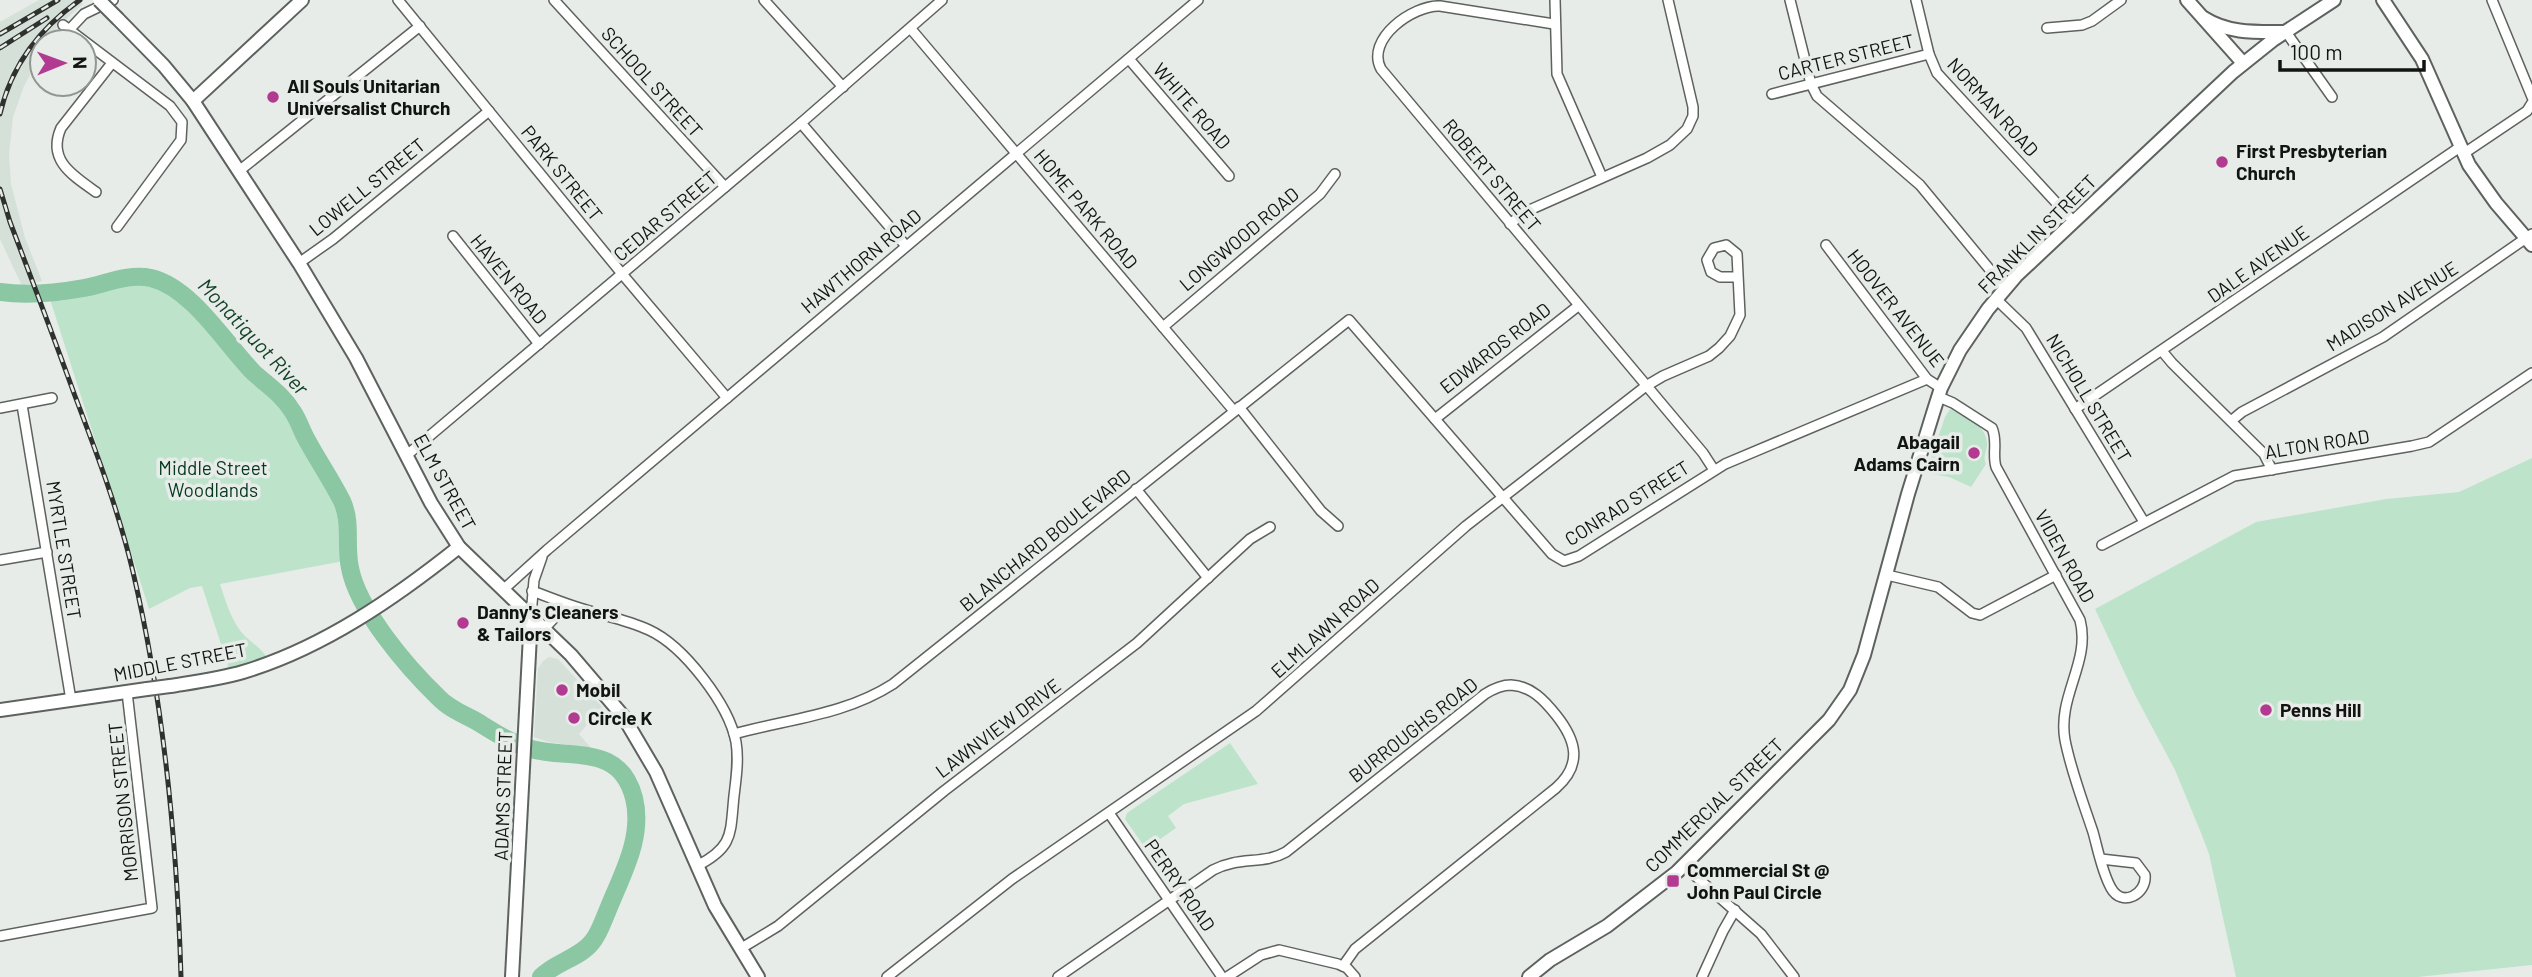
<svg xmlns="http://www.w3.org/2000/svg" width="2532" height="977" font-family="Barlow,sans-serif">
	<rect width="100%" height="100%" fill="#e7ece8"/>
	<!-- built -->
	<g fill="#d4e0d8">
		<path d="M39,0H78L83,4L56,28L28,60L35,66L24,86L13,117L9,154L11,184L25,238L42,281L22,286L0,239V22Z"/>
		<path d="M549,657L558,659L602,707L579,734L591,748L548,742L534,737L538,669L543,661Z"/>
	</g>
	<!-- green -->
	<g fill="#bde4cb">
		<path d="M148,277L171,285L227,340L294,413L347,516L344,561L220,584C226,602 232,624 246,637C255,645 259,647 267,657L264,665L231,675L202,586L190,588L149,609L48,293C82,289 115,278 148,277Z"/>
		<path d="M1950,409C1964,416 1985,424 1987,442C1988,451 1982,455 1986,464L1971,487L1949,477L1926,473L1945,417Z"/>
		<path d="M2532,458V965L2418,977H2236L2209,854L2201,833L2175,770L2135,695L2095,609L2256,522L2386,499L2459,492Z"/>
		<path d="M1230,743L1258,784L1184,804L1168,816L1176,828L1146,849L1125,819L1127,813Z"/>
	</g>
	<g fill="none" stroke-linecap="round" stroke-linejoin="round">
		<!-- river -->
		<path stroke="#8bc7a3" stroke-width="18" d="M0,292C28,296 56,293 84,288C106,284 128,273 151,278C192,288 224,342 253,372C267,385 283,395 293,412C299,421 302,432 308,442C319,462 332,481 342,501C352,523 345,545 350,568C358,610 407,667 438,697C448,708 463,714 476,721C494,732 510,743 531,749C572,760 620,743 634,798C644,838 621,876 607,912C603,921 599,934 592,942C580,958 555,962 541,977"/>
		<!-- street casing -->
		<g stroke="#5e625f" stroke-width="12">
			<g id="street">
				<path d="M398,0L623,275L727,398"/>
				<path d="M554,0L725,187"/>
				<path d="M764,0L843,87"/>
				<path d="M1555,0L1557,74L1602,177"/>
				<path d="M1790,0L1811,84L1817,96L1920,185L2005,288"/>
				<path d="M1916,0L1929,54L1937,73L2074,222"/>
				<path d="M2492,0L2532,97"/>
				<path d="M1554,24L1440,6C1413,5 1365,39 1381,69L1703,453L1714,470"/>
				<path d="M63,25L170,106L182,122L181,140L117,227"/>
				<path d="M2047,28L2082,25L2092,21L2121,0"/>
				<path d="M911,29L1234,411"/>
				<path d="M69,30L84,14L113,0"/>
				<path d="M2286,32L2332,97"/>
				<path d="M1129,59L1229,176"/>
				<path d="M1772,94L1929,54"/>
				<path d="M801,123L906,246"/>
				<path d="M2463,154L2527,111L2532,103"/>
				<path d="M239,171L420,26"/>
				<path d="M96,192C72,175 47,160 61,128L112,63"/>
				<path d="M1510,224L1525,212L1647,158L1670,145L1687,129L1693,116V107L1668,0"/>
				<path d="M453,236L539,344"/>
				<path d="M1826,245L1927,379L1941,388"/>
				<path d="M299,263L333,239L489,111"/>
				<path d="M1996,299L2026,328L2144,522"/>
				<path d="M1163,327L1320,194L1335,174"/>
				<path d="M2162,351L2172,363L2264,454L2272,470"/>
				<path d="M1939,397L1953,403L1992,428C1998,441 1992,454 1996,467L2080,620C2091,662 2057,696 2065,740C2071,771 2083,802 2093,832C2098,850 2102,872 2111,888C2122,908 2147,894 2145,875L2136,863L2101,859"/>
				<path d="M22,405L71,700"/>
				<path d="M1239,407L1321,511L1338,526"/>
				<path d="M0,408L52,398"/>
				<path d="M2075,409L2460,147"/>
				<path d="M1435,419L1578,306"/>
				<path d="M2231,421L2242,412L2383,337L2532,234"/>
				<path d="M407,455L801,123L942,0"/>
				<path d="M1136,489L1208,578"/>
				<path d="M2102,545L2234,476L2412,446L2429,442L2532,373"/>
				<path d="M0,560L47,552"/>
				<path d="M1887,575L1938,587L1972,613L1980,615L2056,575"/>
				<path d="M504,589L547,550L1198,0"/>
				<path d="M532,591C549,597 565,604 583,609C605,616 628,620 649,630C684,646 729,705 736,742C739,760 736,779 734,796C730,834 734,847 697,866"/>
				<path d="M531,616L534,580L542,557"/>
				<path d="M544,629L558,614L576,608"/>
				<path d="M734,734C788,719 845,715 893,684L1349,320L1552,554L1564,561L1579,556L1725,464L1927,379"/>
				<path d="M1109,813L1222,977"/>
				<path d="M1684,866L1761,934L1794,977"/>
				<path d="M0,936L152,908L127,692"/>
				<path d="M740,949L778,926L944,791L1137,643L1250,539L1270,527"/>
				<path d="M887,977L1012,879L1256,711L1466,526L1646,386L1663,376L1709,356L1719,348L1730,336L1740,315L1737,254L1726,245L1714,248L1707,260L1711,272L1720,277H1737"/>
				<path d="M1058,977L1213,870C1239,856 1263,865 1286,852L1485,694C1493,689 1502,685 1511,685C1531,686 1544,700 1556,715C1576,740 1583,764 1556,788L1355,949L1343,966"/>
				<path d="M1227,977L1261,955L1279,950L1338,964L1347,968L1355,977"/>
				<path d="M1702,977L1723,931L1735,910"/>
			</g>
		</g>
		<!-- secondary casing -->
		<g stroke="#5e625f" stroke-width="16">
			<g id="secondary">
				<path d="M2187,0L2243,63"/>
				<path d="M2383,0L2422,59L2469,165L2496,203L2532,245"/>
				<path d="M2204,18C2229,34 2257,32 2286,32"/>
				<path d="M118,19L164,66L193,101L299,263L356,358L431,503L459,547L571,655L623,716L656,772L715,906L758,977"/>
				<path d="M193,101L302,0"/>
				<path d="M170,686C195,682 219,679 243,672C323,648 395,598 459,547"/>
				<path d="M0,710L147,689"/>
				<path d="M512,977L531,616"/>
				<path d="M1529,977L1550,960L1607,926L1677,872L1829,720L1850,690L1864,655L1908,494L1934,410L1941,388L1960,350L1988,309L2016,276L2233,72L2273,40L2334,0"/>
			</g>
		</g>
		<!-- street -->
		<use href="#street" stroke="#fff" stroke-width="9"/>
		<!-- secondary -->
		<use href="#secondary" stroke="#fff" stroke-width="12"/>
		<!-- rail casing -->
		<g stroke="#2f312f" stroke-width="5">
			<g id="rail">
				<path d="M0,34L58,0"/>
				<path d="M0,48L47,18"/>
				<path d="M0,114C11,66 40,28 80,0"/>
				<path d="M0,189L10,222C32,280 54,338 75,396C97,454 119,512 133,572C164,704 177,842 181,977"/>
			</g>
		</g>
		<!-- rail -->
		<use href="#rail" stroke="#e7ece8" stroke-width="2.5" stroke-dasharray="8" stroke-linecap="butt"/>
		<!-- secondary-bridge casing -->
		<g stroke="#5e625f" stroke-width="16" stroke-linecap="butt">
			<g id="secondary-bridge">
				<path d="M99,0L118,19"/>
				<path d="M147,689L170,686"/>
			</g>
		</g>
		<!-- secondary-bridge -->
		<use href="#secondary-bridge" stroke="#fff" stroke-width="12"/>
	</g>
	<!-- markers -->
	<g fill="#b23b91" stroke="#e7ece8" stroke-width="2.5">
		<circle cx="273" cy="97" r="7"/>
		<circle cx="2222" cy="162" r="7"/>
		<circle cx="1974" cy="453" r="7"/>
		<circle cx="463" cy="623" r="7"/>
		<circle cx="562" cy="690" r="7"/>
		<circle cx="2266" cy="710" r="7"/>
		<circle cx="574" cy="718" r="7"/>
		<rect x="1666" y="874" width="14" height="14" rx="3.5"/>
	</g>
	<g text-anchor="middle" stroke-width="7" stroke-linejoin="round" paint-order="stroke">
		<!-- street labels -->
		<g font-size="19" fill="#121412" stroke="#e7ece8">
			<text transform="translate(1846 57) rotate(-14)" y="7">CARTER STREET</text>
			<text transform="translate(652 82) rotate(48)" y="7">SCHOOL STREET</text>
			<text transform="translate(1192 106) rotate(49)" y="7">WHITE ROAD</text>
			<text transform="translate(1993 107) rotate(48)" y="7">NORMAN ROAD</text>
			<text transform="translate(562 173) rotate(51)" y="7">PARK STREET</text>
			<text transform="translate(1492 175) rotate(50)" y="7">ROBERT STREET</text>
			<text transform="translate(367 187) rotate(-39)" y="7">LOWELL STREET</text>
			<text transform="translate(1086 209) rotate(50)" y="7">HOME PARK ROAD</text>
			<text transform="translate(665 216) rotate(-40)" y="7">CEDAR STREET</text>
			<text transform="translate(2037 234) rotate(-45)" y="7">FRANKLIN STREET</text>
			<text transform="translate(1239 239) rotate(-40)" y="7">LONGWOOD ROAD</text>
			<text transform="translate(861 261) rotate(-40)" y="7">HAWTHORN ROAD</text>
			<text transform="translate(2258 264) rotate(-35)" y="7">DALE AVENUE</text>
			<text transform="translate(509 279) rotate(51)" y="7">HAVEN ROAD</text>
			<text transform="translate(2392 306) rotate(-32)" y="7">MADISON AVENUE</text>
			<text transform="translate(1896 308) rotate(52)" y="7">HOOVER AVENUE</text>
			<text transform="translate(1495 348) rotate(-38)" y="7">EDWARDS ROAD</text>
			<text transform="translate(2089 398) rotate(59)" y="7">NICHOLL STREET</text>
			<text transform="translate(2317 444) rotate(-9)" y="7">ALTON ROAD</text>
			<text transform="translate(445 482) rotate(61)" y="7">ELM STREET</text>
			<text transform="translate(1627 503) rotate(-32)" y="7">CONRAD STREET</text>
			<text transform="translate(1045 540) rotate(-39)" y="7">BLANCHARD BOULEVARD</text>
			<text transform="translate(64 550) rotate(81)" y="7">MYRTLE STREET</text>
			<text transform="translate(2065 556) rotate(61)" y="7">VIDEN ROAD</text>
			<text transform="translate(1325 628) rotate(-42)" y="7">ELMLAWN ROAD</text>
			<text transform="translate(180 662) rotate(-11)" y="7">MIDDLE STREET</text>
			<text transform="translate(998 728) rotate(-37)" y="7">LAWNVIEW DRIVE</text>
			<text transform="translate(1413 730) rotate(-38)" y="7">BURROUGHS ROAD</text>
			<text transform="translate(503 796) rotate(-88)" y="7">ADAMS STREET</text>
			<text transform="translate(123 802) rotate(-96)" y="7">MORRISON STREET</text>
			<text transform="translate(1714 805) rotate(-44)" y="7">COMMERCIAL STREET</text>
			<text transform="translate(1180 885) rotate(55)" y="7">PERRY ROAD</text>
		</g>
		<!-- poi labels -->
		<g font-size="19" font-weight="bold" fill="#121412" stroke="#e7ece8" text-anchor="start">
			<text x="287" y="93">All Souls Unitarian<tspan x="287" dy="22">Universalist Church</tspan></text>
			<text x="2236" y="158">First Presbyterian<tspan x="2236" dy="22">Church</tspan></text>
			<text x="1960" y="449" text-anchor="end">Abagail<tspan x="1960" dy="22">Adams Cairn</tspan></text>
			<text x="477" y="619">Danny's Cleaners<tspan x="477" dy="22">&amp; Tailors</tspan></text>
			<text x="576" y="697">Mobil</text>
			<text x="2280" y="717">Penns Hill</text>
			<text x="588" y="725">Circle K</text>
			<text x="1687" y="877">Commercial St @<tspan x="1687" dy="22">John Paul Circle</tspan></text>
		</g>
		<!-- park labels -->
		<g font-size="19" fill="#053820" stroke="#e7ece8">
			<text x="213" y="475">Middle Street<tspan x="213" dy="22">Woodlands</tspan></text>
		</g>
		<!-- water labels -->
		<g font-size="21" font-style="italic" fill="#14432b" stroke="#e7ece8">
			<text transform="translate(253 337) rotate(47)" y="7">Monatiquot River</text>
		</g>
	</g>
	<!-- north arrow -->
	<g transform="translate(63 63) rotate(89)"><circle r="33" fill="#e7ece8" stroke="#929692" stroke-width="2"/>
	<path d="M0-5L12 26L0 18L-12 26Z" fill="#b23b91"/>
	<text y="-10" font-size="19" font-weight="bold" text-anchor="middle" fill="#121412">N</text>
	</g>
	<!-- scale -->
	<path d="M2280 60v10h144v-10" fill="none" stroke="#121412" stroke-width="3.5"/>
	<text x="2290" y="60" font-size="21" fill="#121412" stroke="#e7ece8" stroke-width="5" paint-order="stroke">100 m</text>
</svg>
